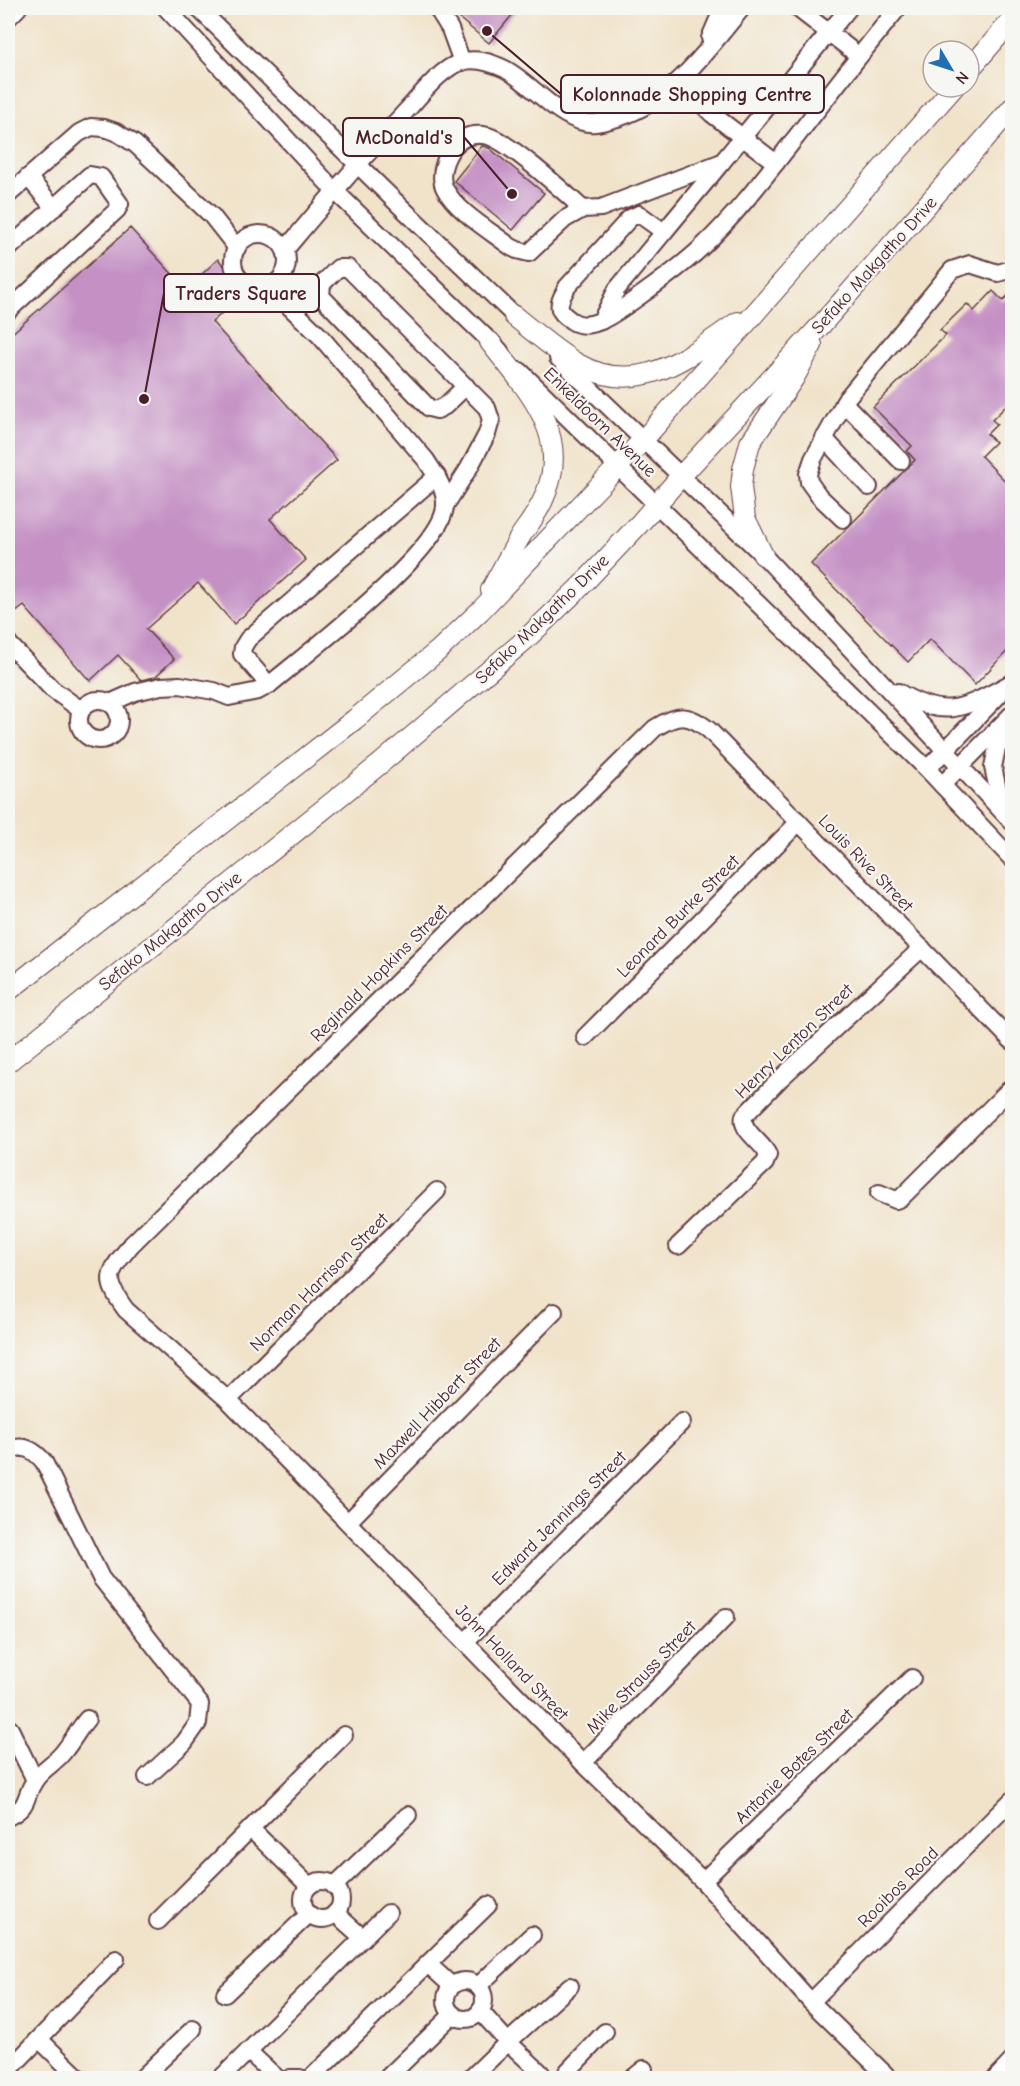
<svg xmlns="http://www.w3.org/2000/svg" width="1020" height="2086" font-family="'Comic Neue',sans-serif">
	<rect width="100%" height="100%" fill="#f6f6f2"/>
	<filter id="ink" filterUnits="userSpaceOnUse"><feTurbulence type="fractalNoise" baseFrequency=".0167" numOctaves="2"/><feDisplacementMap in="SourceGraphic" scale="12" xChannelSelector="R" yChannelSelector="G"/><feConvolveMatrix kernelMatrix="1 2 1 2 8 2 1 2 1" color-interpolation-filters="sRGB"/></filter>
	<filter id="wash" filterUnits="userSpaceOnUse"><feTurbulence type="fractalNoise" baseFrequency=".008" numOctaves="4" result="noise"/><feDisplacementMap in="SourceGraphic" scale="24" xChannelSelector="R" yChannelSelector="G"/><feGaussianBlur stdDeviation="1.35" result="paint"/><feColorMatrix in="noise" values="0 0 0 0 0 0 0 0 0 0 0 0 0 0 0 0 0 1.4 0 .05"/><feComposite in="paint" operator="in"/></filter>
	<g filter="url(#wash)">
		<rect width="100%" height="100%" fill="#f1e3ca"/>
		<g id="blocks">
			<!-- building -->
			<g fill="#c591c5">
				<path d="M469,8H518L489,43L460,19Z"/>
				<path d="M482,146L489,148L544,193L513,230L454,181Z"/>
				<path d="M130,228L186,289L218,259L247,291L212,322L337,460L270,519L306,560L234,624L198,583L146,629L174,659L155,677L141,680L118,655L90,681L24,606L16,612L8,602V337Z"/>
				<path d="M993,291L1003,301L1012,291V400L992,420L997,424L987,434L995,442L981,456L1012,488V646L975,685L930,639L908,662L811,564L915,460L907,451L912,446L873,407L946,335L940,330L967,304L974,311Z"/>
			</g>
		</g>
	</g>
	<g filter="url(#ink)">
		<use href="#blocks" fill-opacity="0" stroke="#633c43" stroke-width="1.5"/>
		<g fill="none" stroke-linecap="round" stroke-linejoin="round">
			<!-- minor casing -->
			<g stroke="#633c43" stroke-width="20">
				<g id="minor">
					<path d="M166,8L334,190L500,351"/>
					<path d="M198,8L399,205L522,323"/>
					<path d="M437,8L450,29L462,62"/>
					<path d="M797,8L859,56"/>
					<path d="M8,18L18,8"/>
					<path d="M710,38L723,8"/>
					<path d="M679,81L712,114L776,163"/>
					<path d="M722,162L664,232L639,214L630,218L567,287C564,294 558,301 560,309C562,315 568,318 572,321C590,333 615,313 630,303C654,286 680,268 702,247C737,214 767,174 797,136C830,93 864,50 898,8"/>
					<path d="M28,177L54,208"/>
					<path d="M8,195L79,133L91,127L104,128L116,132L135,144L211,215L237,248"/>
					<path d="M583,209C564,192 510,142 488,136C475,133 463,136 454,146C445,157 438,176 445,189C456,211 492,232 511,247L517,250L529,253L565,219L583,209L601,208L722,162L849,8"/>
					<circle cx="260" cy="261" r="27"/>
					<path d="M8,249L90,175L101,177L120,204L117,210L8,311"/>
					<path d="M285,250C325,202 365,155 407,110C422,94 440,69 461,62C476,57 492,63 505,69C531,83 555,115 583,122C592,125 602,122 610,120C669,106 706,51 742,8"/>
					<path d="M601,321L617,289L664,232"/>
					<path d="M558,358L763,555L1012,822"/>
					<path d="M520,371L927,769L1012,859"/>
					<path d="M844,403L901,461"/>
					<path d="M824,438L869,487"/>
					<path d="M445,506L469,468L487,434L491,420L487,408L348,268H338L322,284L321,296L429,408L437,410L445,406L466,386"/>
					<path d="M843,519L819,496L809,482L808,474L813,459L847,398L952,270L970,264L998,273L1012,269"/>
					<path d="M8,643L52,689L81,710"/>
					<path d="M269,685L242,654L243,647L248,639L437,476"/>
					<path d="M898,692C947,721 964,708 1011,683"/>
					<circle cx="99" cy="720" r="20"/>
					<path d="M110,703L135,692L161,686L180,685L214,691L229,697L258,691L269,685C306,654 443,550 445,506C446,488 435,474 426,460L320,336L269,287"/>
					<path d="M927,769L999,695"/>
					<path d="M942,785L1012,714"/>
					<path d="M1002,808L993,767L997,748L1012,726"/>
					<path d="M585,1037L799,822"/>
					<path d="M879,1193L896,1200L901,1198L1012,1087"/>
					<path d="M678,1246L765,1163L768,1155C763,1142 740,1131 744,1116L781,1078L922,948"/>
					<path d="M228,1400L437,1191"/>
					<path d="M8,1451C23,1443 34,1450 44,1462L101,1578L200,1704L198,1723L184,1743L147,1777"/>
					<path d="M348,1522L554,1312"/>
					<path d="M465,1642L682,1422"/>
					<path d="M8,1728L10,1729L35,1780"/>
					<path d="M583,1763L726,1617"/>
					<path d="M8,1817C31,1805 23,1798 35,1780C42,1769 57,1762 65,1750C73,1740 78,1730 87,1719"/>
					<path d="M251,1829L309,1886"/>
					<path d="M703,1881L912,1678"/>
					<circle cx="322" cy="1900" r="19"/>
					<path d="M334,1886L408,1815"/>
					<path d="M335,1913L363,1938"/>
					<path d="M158,1921L344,1735"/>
					<path d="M429,1965L452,1986"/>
					<circle cx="465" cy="2000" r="19"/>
					<path d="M478,1986L532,1935"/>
					<path d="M225,1994L309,1914"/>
					<path d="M811,2002L1012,1800"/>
					<path d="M480,2011L508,2042L541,2073"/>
					<path d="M39,2039L79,2078"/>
					<path d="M248,2051L277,2078"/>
					<path d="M8,2071L116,1959"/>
					<path d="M567,2072L605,2032"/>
					<path d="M142,2078L193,2029"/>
					<path d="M221,2078L388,1913"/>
					<path d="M290,2078H300"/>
					<path d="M311,2078L488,1905"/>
					<path d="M387,2078L453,2014"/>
					<path d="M471,2078L508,2042L570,1986"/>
					<path d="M633,2078L644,2069"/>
					<path d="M889,2078L811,2002L703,1881L583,1763L228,1400L126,1310C103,1279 108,1273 131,1245L655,728C678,714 688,713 709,730L1012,1041"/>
					<path d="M996,2078L1012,2061"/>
				</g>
			</g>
			<!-- major casing -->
			<g stroke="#633c43" stroke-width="22">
				<g id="major">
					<path d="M969,70L1012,20"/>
					<path d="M514,316C534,332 554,350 576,363C639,399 687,357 738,322"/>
					<path d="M490,342C509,367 533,393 545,422C560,455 552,489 533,518C529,525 524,530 520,537C510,554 501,572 491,590"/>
					<path d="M763,555L745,518L741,487L743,469L750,443L794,378L812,345"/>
					<path d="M8,991L354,720L439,650L480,611L644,439L954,87"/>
					<path d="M8,1062L380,764L526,639L580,587L641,522L681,476L822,324L1012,108"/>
				</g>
			</g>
			<!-- minor -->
			<use href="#minor" stroke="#fff" stroke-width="16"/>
			<!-- major -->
			<use href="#major" stroke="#fff" stroke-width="20"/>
		</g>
	</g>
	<g text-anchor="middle" stroke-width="4.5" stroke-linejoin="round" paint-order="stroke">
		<!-- street labels -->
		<g font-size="18" fill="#4a1f2b" stroke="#f6f6f2">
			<text transform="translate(874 265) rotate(-48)" y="6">Sefako Makgatho Drive</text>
			<text transform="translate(600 422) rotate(44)" y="6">Enkeldoorn Avenue</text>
			<text transform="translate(542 619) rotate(-44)" y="6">Sefako Makgatho Drive</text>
			<text transform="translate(866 863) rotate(46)" y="6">Louis Rive Street</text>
			<text transform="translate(678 916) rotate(-45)" y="6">Leonard Burke Street</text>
			<text transform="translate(170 931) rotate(-39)" y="6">Sefako Makgatho Drive</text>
			<text transform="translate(379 973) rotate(-45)" y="6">Reginald Hopkins Street</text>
			<text transform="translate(794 1041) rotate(-44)" y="6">Henry Lenton Street</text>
			<text transform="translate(319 1282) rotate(-45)" y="6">Norman Harrison Street</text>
			<text transform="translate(437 1403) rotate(-46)" y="6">Maxwell Hibbert Street</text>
			<text transform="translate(559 1518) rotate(-45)" y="6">Edward Jennings Street</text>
			<text transform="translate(512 1662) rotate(46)" y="6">John Holland Street</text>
			<text transform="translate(641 1677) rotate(-46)" y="6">Mike Strauss Street</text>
			<text transform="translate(794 1766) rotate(-44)" y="6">Antonie Botes Street</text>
			<text transform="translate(898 1887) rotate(-45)" y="6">Rooibos Road</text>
		</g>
	</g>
	<!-- callouts -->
	<path fill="none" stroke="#4a1f2b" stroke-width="2" d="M487 31L561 94M512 194L464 137M144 399L164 293"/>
	<g fill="#4a1f2b" stroke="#f6f6f2" stroke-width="2">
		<circle cx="487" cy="31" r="6"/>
		<circle cx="512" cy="194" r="6"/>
		<circle cx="144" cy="399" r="6"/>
	</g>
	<g fill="#f6f6f2" stroke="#4a1f2b" stroke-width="2">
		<rect x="561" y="75" width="263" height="38" rx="6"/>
		<rect x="343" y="118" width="121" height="38" rx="6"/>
		<rect x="164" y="274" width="155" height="38" rx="6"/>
	</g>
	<g font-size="20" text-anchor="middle" font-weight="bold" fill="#4a1f2b">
		<text x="692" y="101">Kolonnade Shopping Centre</text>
		<text x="404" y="144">McDonald's</text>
		<text x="241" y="300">Traders Square</text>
	</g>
	<!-- margin -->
	<rect width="1020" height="2086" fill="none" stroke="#f6f6f2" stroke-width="30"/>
	<!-- north arrow -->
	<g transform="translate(951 69) rotate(129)"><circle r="28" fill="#f6f6f2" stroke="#b1a0a2" stroke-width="1.5"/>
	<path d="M0-4.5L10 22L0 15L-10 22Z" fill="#1f6fb2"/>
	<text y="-9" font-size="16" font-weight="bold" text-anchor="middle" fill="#4a1f2b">N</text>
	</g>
</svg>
